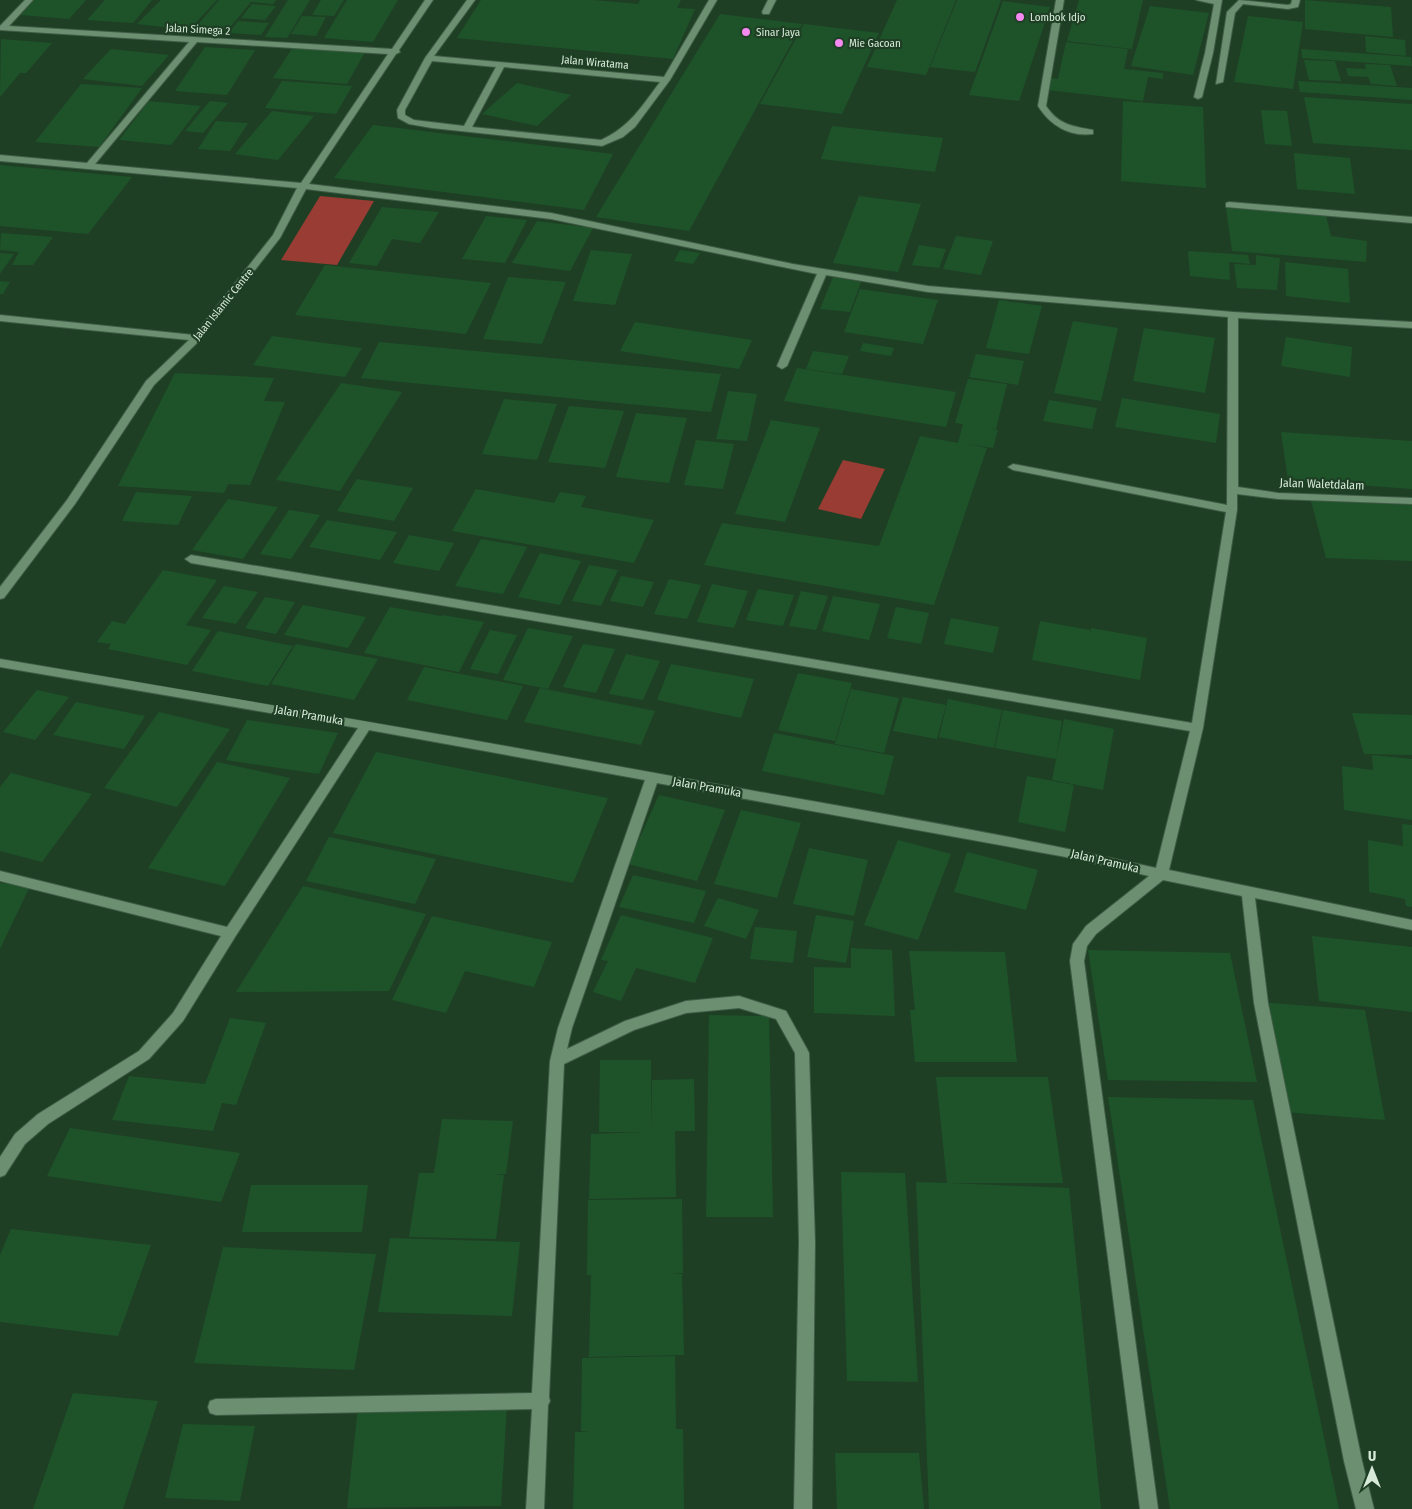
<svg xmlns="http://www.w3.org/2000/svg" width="1412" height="1509" font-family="'Fira Sans Condensed',sans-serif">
	<rect width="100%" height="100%" fill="#1e3f24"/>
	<!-- green -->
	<g fill="#993c33">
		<path d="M320,196L374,201L337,265L281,260Z"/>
		<path d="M843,460L885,469L861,519L818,509Z"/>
	</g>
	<!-- building -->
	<g fill="#1e532a">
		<path d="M34,0H86L69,19L21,15Z"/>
		<path d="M105,0H152L133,23L87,20Z"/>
		<path d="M161,0H217L189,30L137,24Z"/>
		<path d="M219,0H276L273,4L251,2L227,31L195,28Z"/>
		<path d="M288,0H310L287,38L265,37Z"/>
		<path d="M321,0H344L334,16L312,15Z"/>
		<path d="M347,0H398L373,42L324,38Z"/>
		<path d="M481,0H593L638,4L640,0H681L677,8L695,9L673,59L457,38Z"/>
		<path d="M897,0H956L926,75L867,67Z"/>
		<path d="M957,0H1001L975,72L930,67Z"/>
		<path d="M1079,0H1143L1132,49L1067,41Z"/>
		<path d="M1305,0L1391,7L1393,37L1305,29Z"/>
		<path d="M1003,1L1050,7L1019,101L969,95Z"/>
		<path d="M252,4L276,6L265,20L241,18Z"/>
		<path d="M1150,6L1209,13L1193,75L1131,66Z"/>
		<path d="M720,14L802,24L689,231L596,217Z"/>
		<path d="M302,16L326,17L316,36L291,34Z"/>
		<path d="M1248,16L1303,22L1293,89L1234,82Z"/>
		<path d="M238,21L269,23L261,35L229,33Z"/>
		<path d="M804,24L879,33L842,114L760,104Z"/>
		<path d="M1365,36L1405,40L1406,56L1366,52Z"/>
		<path d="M1,39L52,43L26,73H20L0,97Z"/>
		<path d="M1066,42L1128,49L1124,69L1163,73V79L1148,77L1143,101L1048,90L1051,78L1058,79Z"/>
		<path d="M205,47L255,50L227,95L175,91Z"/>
		<path d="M293,47L365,52L347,84L273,78Z"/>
		<path d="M111,49L169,55L142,86L83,79Z"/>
		<path d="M1301,49L1411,57L1412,66L1302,58Z"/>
		<path d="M1304,60L1335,61L1341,81L1309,80Z"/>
		<path d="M1365,64L1390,65L1397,86L1371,84L1368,77L1348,76L1346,68L1366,69Z"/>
		<path d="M282,81L352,86L336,114L265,108Z"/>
		<path d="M1298,81L1412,88V100L1300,92Z"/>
		<path d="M517,83L571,95L537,126L482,114Z"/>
		<path d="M81,84L142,88L99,147L35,142Z"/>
		<path d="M1304,97L1412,104V150L1313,143Z"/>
		<path d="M149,101L201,106L171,145L119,140Z"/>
		<path d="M210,101L228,103L203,133L185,131Z"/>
		<path d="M1123,101L1203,107L1206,188L1121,181Z"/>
		<path d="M1261,110L1287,111L1292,146L1265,144Z"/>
		<path d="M272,111L314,116L278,160L235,154Z"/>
		<path d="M216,121L248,123L230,151L198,149Z"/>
		<path d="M373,125L613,154L584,210L334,178Z"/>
		<path d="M832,126L943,138L935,172L821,159Z"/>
		<path d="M1294,153L1350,158L1355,194L1297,189Z"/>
		<path d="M0,165L132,177L88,234L0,226Z"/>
		<path d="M859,196L921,204L898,272L833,263Z"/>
		<path d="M382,207L439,212L420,243L392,239L377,266L349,263Z"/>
		<path d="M1226,208L1326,215L1331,236L1367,241L1366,262L1232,251Z"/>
		<path d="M486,216L527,220L505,263L462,259Z"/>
		<path d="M537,221L593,228L570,271L512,263Z"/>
		<path d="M1,233L53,237L33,265H12L19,252L0,250Z"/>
		<path d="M956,236L993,241L981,275L943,269Z"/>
		<path d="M919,245L946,249L939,268L912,265Z"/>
		<path d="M591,250L632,254L615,305L573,301Z"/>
		<path d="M680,250L700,253L693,264L674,261Z"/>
		<path d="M1188,251L1248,255L1250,264L1229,262L1230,280L1190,276Z"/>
		<path d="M0,253L14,254L0,274Z"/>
		<path d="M1256,255L1280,258L1277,290L1237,288L1234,264L1256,265Z"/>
		<path d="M1285,262L1348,269L1350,303L1286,296Z"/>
		<path d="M325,265L491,283L466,334L295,315Z"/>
		<path d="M508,277L566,282L542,344L483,339Z"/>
		<path d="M833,277L861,282L850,312L820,309Z"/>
		<path d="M0,281L10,282L3,294H0Z"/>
		<path d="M860,289L938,300L923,344L844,332Z"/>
		<path d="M999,300L1042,306L1029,354L986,348Z"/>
		<path d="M1073,321L1118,328L1101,401L1054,393Z"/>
		<path d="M635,322L752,340L739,369L620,351Z"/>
		<path d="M1144,328L1215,338L1205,393L1133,381Z"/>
		<path d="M272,336L362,348L345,377L253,365Z"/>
		<path d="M1286,337L1352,347L1350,377L1281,366Z"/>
		<path d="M379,342L721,374L711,412L361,378Z"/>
		<path d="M863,343L894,348L891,356L860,351Z"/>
		<path d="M813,351L849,356L842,374L806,369Z"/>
		<path d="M976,354L1024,361L1018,385L969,377Z"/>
		<path d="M797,368L956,392L946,427L784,401Z"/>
		<path d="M175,373L274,378L264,401L285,402L250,485L228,484L224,493L118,486Z"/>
		<path d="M968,379L1007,384L996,429L990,428L998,430L993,448L964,443L987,448L934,605L704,565L722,523L879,546L920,436L958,443L963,424L955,423Z"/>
		<path d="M341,383L402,392L340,491L276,480Z"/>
		<path d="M728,391L757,394L747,441L716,439Z"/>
		<path d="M1122,398L1220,414L1216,443L1115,427Z"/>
		<path d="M504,399L557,404L537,460L482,454Z"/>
		<path d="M1049,400L1097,408L1092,429L1043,421Z"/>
		<path d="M569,406L624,411L605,468L548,462Z"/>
		<path d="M636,413L687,418L669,483L616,477Z"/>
		<path d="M771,420L820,428L785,522L735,514Z"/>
		<path d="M1281,432L1412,441V489L1288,480Z"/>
		<path d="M696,440L734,444L723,489L684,485Z"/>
		<path d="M357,479L413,488L394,521L337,511Z"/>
		<path d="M476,489L554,503L560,492L586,496L581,507L654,520L634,563L452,531Z"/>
		<path d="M136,492L192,496L178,525L122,521Z"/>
		<path d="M228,499L278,507L243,559L192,550Z"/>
		<path d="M1311,501L1412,505V561L1326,558Z"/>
		<path d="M289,510L320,515L291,559L260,554Z"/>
		<path d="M327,520L397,532L380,560L309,547Z"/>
		<path d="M409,535L454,543L439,571L393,563Z"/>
		<path d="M481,539L527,547L503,594L455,586Z"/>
		<path d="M540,553L581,561L560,605L518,597Z"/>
		<path d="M589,565L618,570L601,606L572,601Z"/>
		<path d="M163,570L217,580L186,625L140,616L211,630L187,665L108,649L111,644L97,642L112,621L125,624Z"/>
		<path d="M621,576L654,582L643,607L610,601Z"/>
		<path d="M669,579L701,585L687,619L654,614Z"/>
		<path d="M712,584L748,591L734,628L697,622Z"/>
		<path d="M224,586L258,592L236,624L202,618Z"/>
		<path d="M758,589L794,595L783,626L746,620Z"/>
		<path d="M801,591L828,596L816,630L789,626Z"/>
		<path d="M833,596L880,604L869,640L822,631Z"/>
		<path d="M265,597L295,602L276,634L245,628Z"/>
		<path d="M303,605L366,617L348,648L284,635Z"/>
		<path d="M390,607L441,616L442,615L484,622L459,672L364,653Z"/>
		<path d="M896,607L929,613L921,644L887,638Z"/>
		<path d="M951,618L999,627L993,653L944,644Z"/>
		<path d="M1040,621L1090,630V635L1091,628L1147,638L1140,680L1032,660Z"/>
		<path d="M528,628L573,636L548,689L503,680Z"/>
		<path d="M490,630L517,635L498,674L470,669Z"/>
		<path d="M218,631L293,646L268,686L192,671Z"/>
		<path d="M296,644L378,659L354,700L271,684Z"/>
		<path d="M583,644L615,649L596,693L563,687Z"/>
		<path d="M626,654L660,661L643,700L609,694Z"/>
		<path d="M671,664L754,679L741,718L657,700Z"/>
		<path d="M424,667L523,686L507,720L407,700Z"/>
		<path d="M798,673L852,683L835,741L778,730Z"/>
		<path d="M540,688L655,711L641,745L524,722Z"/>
		<path d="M851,689L899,698L884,753L835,744Z"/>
		<path d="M37,690L69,697L35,740L3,732Z"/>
		<path d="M903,697L946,705L937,739L893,731Z"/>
		<path d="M948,699L1002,710L994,748L939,737Z"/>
		<path d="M76,702L145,716L124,749L53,735Z"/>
		<path d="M1003,710L1062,721L1056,759L995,748Z"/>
		<path d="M159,712L230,729L177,807L104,788Z"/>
		<path d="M1352,713L1412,715V755L1364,754Z"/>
		<path d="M1064,719L1114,729L1103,790L1052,780Z"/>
		<path d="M247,720L338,733L319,774L226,760Z"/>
		<path d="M774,733L894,756L884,795L762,771Z"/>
		<path d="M376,752L608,798L573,883L333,833Z"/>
		<path d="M1372,755L1412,759V820L1344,810L1342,766L1373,770Z"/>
		<path d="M217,762L290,778L225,886L148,868Z"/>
		<path d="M11,773L92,794L42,862L0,851V787Z"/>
		<path d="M1027,776L1074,785L1065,832L1018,822Z"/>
		<path d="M659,795L725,810L697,881L628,864Z"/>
		<path d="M741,810L801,823L777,898L714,884Z"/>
		<path d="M1402,824L1412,825V907L1406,906L1405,899L1369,892L1368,840L1403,846Z"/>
		<path d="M329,837L436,859L415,904L306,881Z"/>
		<path d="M898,840L951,854L918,940L864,925Z"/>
		<path d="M809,848L868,860L854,916L793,904Z"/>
		<path d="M967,852L1038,870L1026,910L954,892Z"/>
		<path d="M633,875L706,891L694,923L619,907Z"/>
		<path d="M0,883L30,886L0,949Z"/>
		<path d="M303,886L426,914L389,991L236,992Z"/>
		<path d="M718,898L759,910L746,939L704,926Z"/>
		<path d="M621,915L713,938L695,983L636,968L621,1001L593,992L608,961L601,960Z"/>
		<path d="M816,915L854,921L846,963L807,957Z"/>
		<path d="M432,916L552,942L534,987L465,971L446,1013L392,1000Z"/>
		<path d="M755,927L797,931L793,963L750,959Z"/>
		<path d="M1312,936L1412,947V1012L1319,1001Z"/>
		<path d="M851,948L892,950L895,1016L814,1013V967L851,968Z"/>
		<path d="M1088,950L1230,953L1257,1082L1108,1080Z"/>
		<path d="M909,951L1005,952L1017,1062H915L910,1010H915Z"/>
		<path d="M1269,1003L1365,1010L1385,1120L1284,1112Z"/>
		<path d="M709,1015L769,1016L773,1217H706Z"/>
		<path d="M230,1018L266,1023L236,1105L222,1103L213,1131L112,1120L129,1076L205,1084Z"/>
		<path d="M600,1060H651V1132L652,1080L694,1079L695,1131H675L676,1197L589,1199L591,1134L646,1132H599Z"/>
		<path d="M936,1077H1048L1063,1183H948L1069,1188L1101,1509H929L916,1182L947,1183Z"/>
		<path d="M1108,1097L1253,1100L1339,1509H1170Z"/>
		<path d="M442,1119L513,1121L506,1174H492L504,1175L496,1239L409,1237L419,1173H434Z"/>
		<path d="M70,1128L240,1153L221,1202L47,1176Z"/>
		<path d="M841,1172L905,1173L918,1382L847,1381Z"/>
		<path d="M251,1185H368L362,1232H242Z"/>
		<path d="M682,1199L683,1273H671L682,1274L684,1355L589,1357L591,1275H587L588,1200Z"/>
		<path d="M11,1229L151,1245L118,1336L0,1322V1255Z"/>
		<path d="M390,1238L520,1242L512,1316L378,1312Z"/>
		<path d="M223,1247L376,1254L354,1370L194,1363Z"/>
		<path d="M675,1356L676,1429H683L684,1509H573L575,1432H591L581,1431L582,1358Z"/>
		<path d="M73,1393L158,1401L123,1509H33Z"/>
		<path d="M507,1405L501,1506L347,1508L358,1407Z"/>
		<path d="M183,1424L255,1426L240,1501L165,1498Z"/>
		<path d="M835,1453H919L924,1509H837Z"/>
	</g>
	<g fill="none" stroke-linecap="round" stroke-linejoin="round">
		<!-- minor casing -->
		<g stroke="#3f5c45" stroke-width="2">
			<g id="minor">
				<path d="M25,0H33L9,26L392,49L425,0H433L399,50L400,52L396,54L309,184L551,213L793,264L928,286L1233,312L1412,322V328L1238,318V487L1278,493L1412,498V504L1278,499L1237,494V510L1203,728L1169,870L1412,920V930L1255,898L1268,1003L1362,1461L1374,1509H1356L1344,1461L1254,1003L1242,896L1163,880L1096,934L1087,946L1084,961L1158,1509H1140L1070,961L1073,944L1086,926L1149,876L1066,857L657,783L572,1028L567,1049L625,1021L686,1001L739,996L786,1011L807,1049L809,1053L815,1242L812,1509H794L799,1242L795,1053L776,1019L739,1008L686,1013L634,1030L564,1064L549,1397L550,1401L548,1405L544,1509H526L532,1409L216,1415L210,1413L208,1407L210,1401L216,1399L532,1393L550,1061L558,1028L645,780L369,730L235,937L183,1021L149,1059L48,1124L25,1144L5,1175L0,1177V1157L15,1134L38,1114L139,1051L173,1013L221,936L0,881V871L227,927L358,728L0,667V659C241,699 481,741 721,785C866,811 1012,835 1156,868L1190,731L191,563L185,559L191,555L1192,723L1226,512L1013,470L1008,467L1013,464L1227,505L1228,317L928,292L826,275L787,366L782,369L777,366L817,274L551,219L306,189L280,238L200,340L154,385L75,504L4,598L0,599V587L67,500L146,381L189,340L0,321V315L194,335L273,235L297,188L0,161V155L87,163L189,42L0,30V26ZM197,42L388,54L301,183L95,164Z"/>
				<path d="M467,0H475L434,56L664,77L709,0H717L670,80L635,127L623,137L602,146L432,128L409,124L398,118L397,110L425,58ZM432,61L496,67L464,126L414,120L405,115V110ZM504,67L660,82C642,106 630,127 601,140L472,127Z"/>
				<path d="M768,0H776L769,14H763L762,12Z"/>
				<path d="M1056,0H1064L1046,106C1059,125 1072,126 1093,130V134C1069,137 1050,125 1038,106Z"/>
				<path d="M1196,0H1222L1213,53L1202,97L1198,99L1194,97L1205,53L1214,4Z"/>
				<path d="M1239,0L1288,5L1291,4L1292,0H1300L1298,7L1288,9L1243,4L1235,13L1223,82L1216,84L1227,12Z"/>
				<path d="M1229,202L1412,217V223L1226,207V203Z"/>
			</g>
		</g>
		<!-- minor -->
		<use href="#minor" fill="#6b8f70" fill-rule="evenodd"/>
	</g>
	<!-- markers -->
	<g fill="#f489f0" stroke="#1e3f24" stroke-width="2">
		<circle cx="1020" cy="17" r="5"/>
		<circle cx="746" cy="32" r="5"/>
		<circle cx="839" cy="43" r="5"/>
	</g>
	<g text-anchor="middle" stroke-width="4.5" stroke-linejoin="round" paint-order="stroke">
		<!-- far-poi labels -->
		<g font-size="11" fill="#d7ead9" stroke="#1e3f24" text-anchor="start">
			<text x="1030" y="21">Lombok Idjo</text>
			<text x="756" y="36">Sinar Jaya</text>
			<text x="849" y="47">Mie Gacoan</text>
		</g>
		<!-- far-street labels -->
		<g font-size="11" fill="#d7ead9" stroke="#1e3f24">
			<text transform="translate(198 29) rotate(3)" y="4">Jalan Simega 2</text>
			<text transform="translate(595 62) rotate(5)" y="4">Jalan Wiratama</text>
			<text transform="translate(223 304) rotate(-51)" y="4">Jalan Islamic Centre</text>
		</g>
		<!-- street labels -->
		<g font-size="12" fill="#d7ead9" stroke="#1e3f24">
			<text transform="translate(1322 484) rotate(2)" y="4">Jalan Waletdalam</text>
			<text transform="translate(309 715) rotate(10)" y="4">Jalan Pramuka</text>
			<text transform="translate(707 787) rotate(10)" y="4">Jalan Pramuka</text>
			<text transform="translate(1105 861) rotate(13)" y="4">Jalan Pramuka</text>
		</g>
	</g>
	<!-- north arrow -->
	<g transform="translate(1372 1469)" stroke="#1e3f24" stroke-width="4" paint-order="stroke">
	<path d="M0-4L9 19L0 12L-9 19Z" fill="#d7ead9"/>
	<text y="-8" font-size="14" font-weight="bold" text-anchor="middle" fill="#d7ead9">U</text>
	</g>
</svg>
